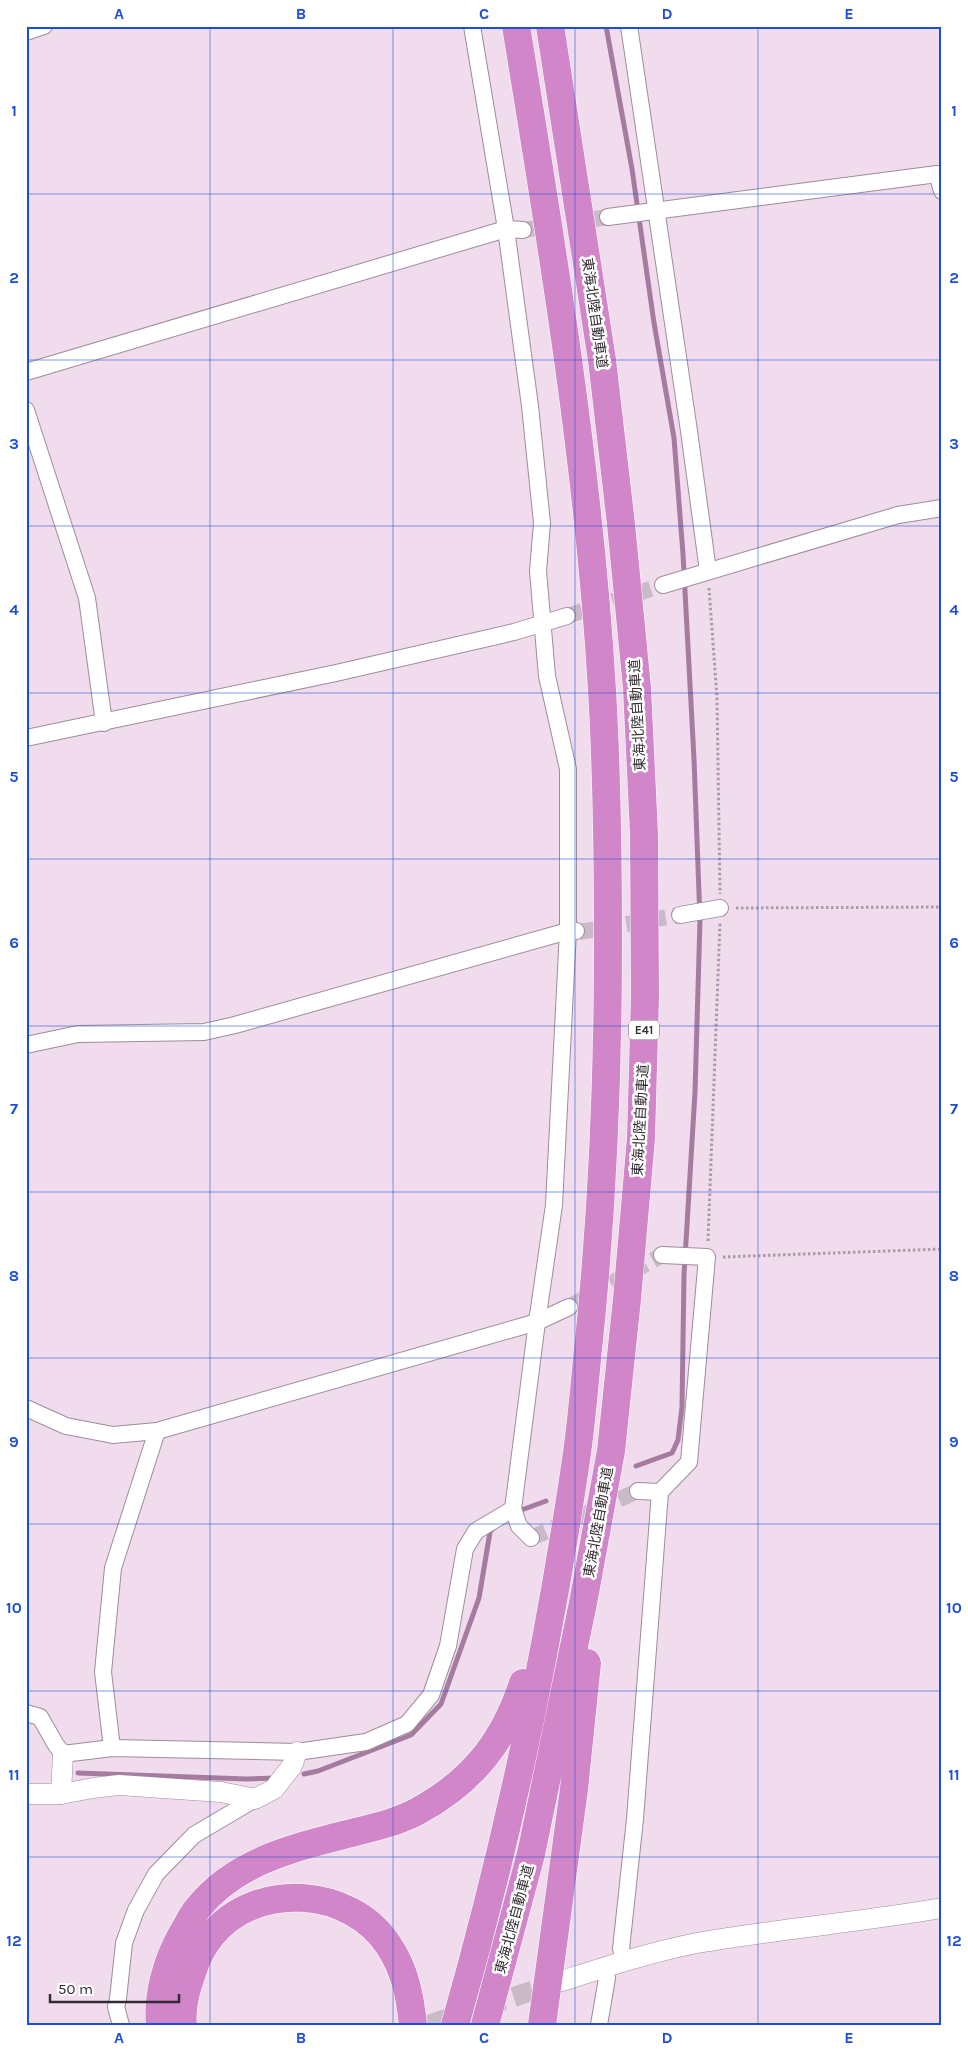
<svg xmlns="http://www.w3.org/2000/svg" width="968" height="2051" font-family="Karla,'Noto Sans JP',sans-serif">
	<rect width="100%" height="100%" fill="#f0dced"/>
	<g fill="none" stroke-linecap="round" stroke-linejoin="round">
		<!-- stream -->
		<g stroke="#a57ba0" stroke-width="5">
			<path d="M606,26L632,169L654,323L674,438L683,554L694,759L700,920L695,1092L684,1275L682,1407L678,1440L672,1453L636,1466"/>
			<path d="M516,1512L546,1501"/>
			<path d="M78,1773L247,1779L275,1778"/>
			<path d="M304,1774L318,1771L411,1735L441,1704L479,1598L490,1532L493,1528"/>
		</g>
		<!-- minor-tunnel -->
		<g stroke="#cab9c7" stroke-width="16" stroke-dasharray="16 8" stroke-linecap="butt">
			<path d="M523,230L608,217"/>
			<path d="M567,616L663,585"/>
			<path d="M579,932L680,915"/>
			<path d="M569,1307L662,1255"/>
			<path d="M531,1538L638,1491"/>
		</g>
		<!-- tertiary-tunnel -->
		<path stroke="#cab9c7" stroke-width="20" stroke-dasharray="20 10" stroke-linecap="butt" d="M428,2025L559,1982"/>
		<!-- minor casing -->
		<g stroke="#9e8c9b" stroke-width="18">
			<g id="minor">
				<path d="M472,26L506,229L530,406L542,523L538,571L547,676L568,769V931L554,1205L537,1322L513,1509L519,1526L531,1538"/>
				<path d="M629,26L689,431L708,571"/>
				<path d="M26,32L44,26"/>
				<path d="M608,217L937,174L942,191"/>
				<path d="M26,372L506,229L523,230"/>
				<path d="M26,410L87,598L104,723"/>
				<path d="M663,585L898,515L942,508"/>
				<path d="M26,738L336,673L514,632L567,616"/>
				<path d="M680,915L720,908"/>
				<path d="M26,1045L78,1034L204,1032L235,1025L568,931H576"/>
				<path d="M26,1408L66,1426L113,1435L157,1431L537,1322L569,1307"/>
				<path d="M638,1491L660,1492"/>
				<path d="M26,1713L40,1717L56,1745L63,1754L112,1748L297,1752L366,1742L407,1724L431,1695L448,1646L465,1549L476,1531L513,1509"/>
				<path d="M112,1748L103,1672L113,1568L157,1431"/>
				<path d="M625,1961L621,1949L635,1819L660,1492L689,1462L707,1257L662,1255"/>
				<path d="M121,2025L116,2007L118,1999L124,1943L136,1910L156,1874L194,1835L255,1799"/>
				<path d="M599,2025L607,1978L603,1968"/>
			</g>
		</g>
		<!-- tertiary casing -->
		<g stroke="#9e8c9b" stroke-width="21">
			<g id="tertiary">
				<path d="M26,1794H61L93,1788L119,1785L221,1792L255,1799L274,1789L292,1766L297,1752"/>
				<path d="M61,1794L63,1754"/>
				<path d="M562,1981C606,1967 651,1952 697,1943C778,1929 861,1922 942,1908"/>
			</g>
		</g>
		<!-- motorway casing -->
		<g stroke="#fff" stroke-width="29">
			<g id="motorway">
				<path d="M160,2025C157,1995 167,1960 182,1934C187,1926 191,1916 198,1908C235,1862 292,1848 347,1834C371,1828 396,1823 418,1811C473,1781 504,1741 523,1683"/>
				<path d="M183,2025C181,2007 186,1989 192,1973C196,1960 203,1946 211,1936C256,1880 351,1887 389,1946C405,1970 410,1996 413,2025"/>
				<path d="M455,2025C508,1840 548,1650 576,1460C581,1426 584,1392 587,1359C602,1221 608,1083 608,944C608,859 607,774 602,690C589,467 552,246 516,26"/>
				<path d="M485,2025L531,1854L583,1603L611,1451L627,1299L641,1138L645,996L644,834L637,688L621,524L602,360L550,26"/>
				<path d="M542,2025L574,1789L587,1663"/>
			</g>
		</g>
		<!-- path -->
		<g stroke="#a99aa7" stroke-width="3" stroke-dasharray="2.5 2.5" stroke-linecap="butt">
			<path d="M709,588L717,698L720,894"/>
			<path d="M736,908L942,907"/>
			<path d="M708,1241L720,923"/>
			<path d="M723,1257L942,1249"/>
		</g>
		<!-- minor -->
		<use href="#minor" stroke="#fff" stroke-width="16"/>
		<!-- tertiary -->
		<use href="#tertiary" stroke="#fff" stroke-width="20"/>
		<!-- motorway -->
		<use href="#motorway" stroke="#d086c8" stroke-width="28"/>
	</g>
	<!-- grid -->
	<path fill="none" stroke="#1d4ed8" stroke-width="1" stroke-opacity="0.55" d="M210,26V2025M393,26V2025M575,26V2025M758,26V2025M26,194H942M26,360H942M26,526H942M26,693H942M26,859H942M26,1026H942M26,1192H942M26,1358H942M26,1524H942M26,1691H942M26,1857H942"/>
	<g text-anchor="middle" stroke-width="5" stroke-linejoin="round" paint-order="stroke">
		<!-- shield labels -->
		<rect fill="#fff" stroke="#706b6f" stroke-width="1" x="629" y="1020.5" width="30" height="19" rx="4"/>
		<g font-size="12" font-weight="bold" fill="#322b31">
			<text x="644" y="1034">E41</text>
		</g>
		<!-- street labels -->
		<g font-size="14" fill="#322b31" stroke="#fff">
			<text transform="translate(595 313) rotate(82)" y="5">東海北陸自動車道</text>
			<text transform="translate(637 715) rotate(-93)" y="5">東海北陸自動車道</text>
			<text transform="translate(640 1120) rotate(-87)" y="5">東海北陸自動車道</text>
			<text transform="translate(598 1522) rotate(-80)" y="5">東海北陸自動車道</text>
			<text transform="translate(514 1919) rotate(-75)" y="5">東海北陸自動車道</text>
		</g>
	</g>
	<!-- border -->
	<rect width="968" height="2051" fill="none" stroke="#ffffff" stroke-width="55"/>
	<!-- scale -->
	<path d="M50 1994v8h129v-8" fill="none" stroke="#322b31" stroke-width="2.5"/>
	<text x="58" y="1994" font-size="15" fill="#322b31" stroke="#ffffff" stroke-width="4" paint-order="stroke">50 m</text>
	<rect x="28" y="28" width="912" height="1996" fill="none" stroke="#1d4ed8" stroke-width="2"/>
	<g font-size="16" text-anchor="middle" font-weight="bold" fill="#1d4ed8">
		<text x="119" y="19">A</text>
		<text x="301" y="19">B</text>
		<text x="484" y="19">C</text>
		<text x="667" y="19">D</text>
		<text x="849" y="19">E</text>
		<text x="14" y="116">1</text>
		<text x="954" y="116">1</text>
		<text x="14" y="283">2</text>
		<text x="954" y="283">2</text>
		<text x="14" y="449">3</text>
		<text x="954" y="449">3</text>
		<text x="14" y="615">4</text>
		<text x="954" y="615">4</text>
		<text x="14" y="782">5</text>
		<text x="954" y="782">5</text>
		<text x="14" y="948">6</text>
		<text x="954" y="948">6</text>
		<text x="14" y="1114">7</text>
		<text x="954" y="1114">7</text>
		<text x="14" y="1281">8</text>
		<text x="954" y="1281">8</text>
		<text x="14" y="1447">9</text>
		<text x="954" y="1447">9</text>
		<text x="14" y="1613">10</text>
		<text x="954" y="1613">10</text>
		<text x="14" y="1780">11</text>
		<text x="954" y="1780">11</text>
		<text x="14" y="1946">12</text>
		<text x="954" y="1946">12</text>
		<text x="119" y="2043">A</text>
		<text x="301" y="2043">B</text>
		<text x="484" y="2043">C</text>
		<text x="667" y="2043">D</text>
		<text x="849" y="2043">E</text>
	</g>
</svg>
